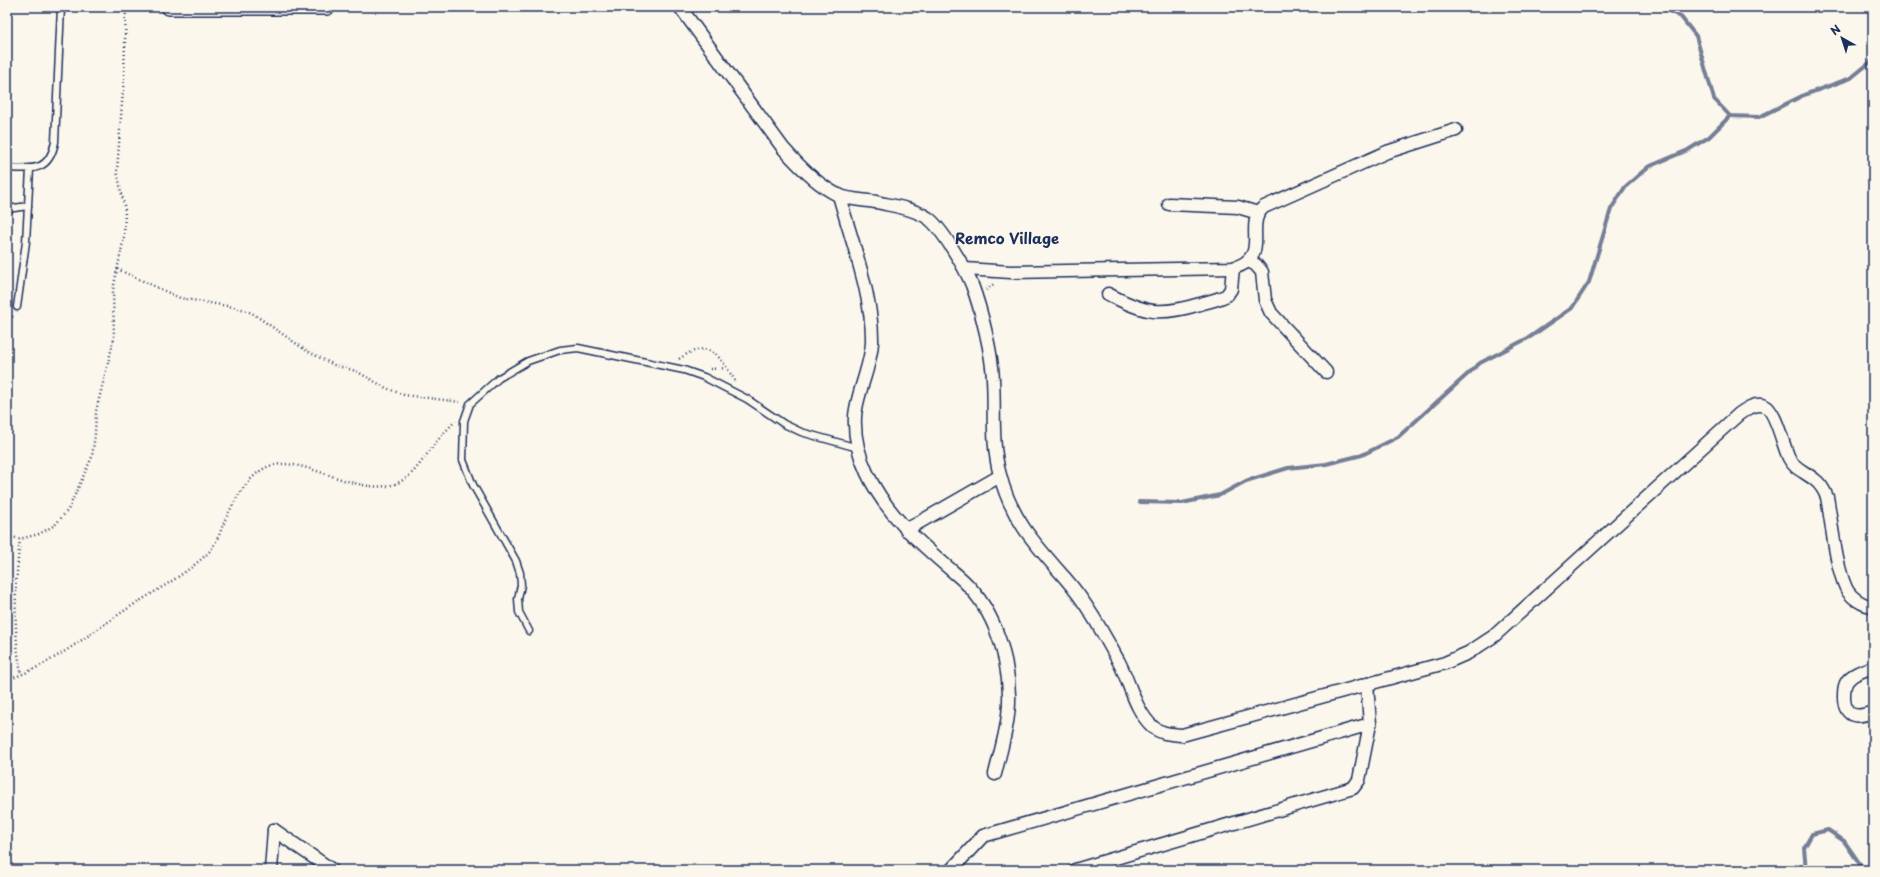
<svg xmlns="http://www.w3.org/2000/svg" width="1880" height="877" font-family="'Playpen Sans',sans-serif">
	<rect width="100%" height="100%" fill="#fbf7ec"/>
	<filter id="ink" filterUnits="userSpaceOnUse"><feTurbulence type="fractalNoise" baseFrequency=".025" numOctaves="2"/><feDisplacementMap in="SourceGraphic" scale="8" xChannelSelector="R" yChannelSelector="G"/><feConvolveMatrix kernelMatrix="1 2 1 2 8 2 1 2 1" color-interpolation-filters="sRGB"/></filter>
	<g filter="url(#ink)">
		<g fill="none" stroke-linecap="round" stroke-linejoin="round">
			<!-- stream -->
			<g stroke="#747e96" stroke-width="4">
				<path d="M1661,7L1681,17L1696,36L1714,99L1730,116L1759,117L1804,95L1851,78L1873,60"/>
				<path d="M1139,502L1182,503L1220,495L1246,481L1288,468L1326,464L1362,455L1398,437L1480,363L1530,337L1572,308L1589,282L1611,209L1625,187L1648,167L1688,150L1709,137L1730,116"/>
				<path d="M1806,870L1804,848L1812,834L1828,830L1844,841L1864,870"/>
			</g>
			<!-- service casing -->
			<g stroke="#1b2f5e" stroke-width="9">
				<g id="service">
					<path d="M7,168C33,169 49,172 55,142L61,7"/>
					<path d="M7,209L28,206"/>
					<path d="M17,307L26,242L30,169"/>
					<path d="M529,631L519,612L518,599L521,585L520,573L516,561L473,485L463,460L464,421L470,404L499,378L528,361L560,350L578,348L684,370L704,377L747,399L784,424L801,432L858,448"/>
				</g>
			</g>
			<!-- minor casing -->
			<g stroke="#1b2f5e" stroke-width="15">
				<g id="minor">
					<path d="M680,7L783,148C798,165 817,185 838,195C849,200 865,200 876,202C893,206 913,208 928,218C942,228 965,268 972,285C981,309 992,353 993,379C995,411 991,443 1000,475C1011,519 1036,545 1065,578C1087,603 1103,633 1119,662C1130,683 1135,711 1153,727C1161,734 1171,734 1182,735L1445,663L1468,653L1494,636L1739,414C1746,409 1756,402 1765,406C1776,411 1783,446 1789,458C1794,469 1806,472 1815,480C1821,484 1824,490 1827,497C1832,523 1835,564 1846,588C1850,597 1863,606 1873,606"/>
					<path d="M839,195C851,240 873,296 872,342C871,367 856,395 855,417C854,436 859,456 867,473C887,516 922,545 957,575C992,604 1008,651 1009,695C1010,721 1001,749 995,774"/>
					<path d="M1169,204L1238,207L1258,213"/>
					<path d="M1249,261L1256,265L1262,272L1265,300L1271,313L1326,372"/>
					<path d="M965,269L1011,272L1233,268C1273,257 1242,224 1264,207L1387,152L1456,130"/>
					<path d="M1108,294C1146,314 1160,316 1200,304C1209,301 1218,300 1227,295L1231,289L1233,268"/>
					<path d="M906,530L1000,476"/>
					<path d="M1873,667C1865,670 1856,672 1850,678C1844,683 1844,690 1844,698C1845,718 1857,718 1873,712"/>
					<path d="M274,830L332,870"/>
					<path d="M271,870L274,830"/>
					<path d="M951,870L983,836L1370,724L1367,684"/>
					<path d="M1075,870L1353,788L1359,780L1370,724"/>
				</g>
			</g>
			<!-- tertiary casing -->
			<g stroke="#1b2f5e" stroke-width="18">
				<path id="tertiary" d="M169,7H327"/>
			</g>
			<!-- path -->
			<g stroke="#1b2f5e" stroke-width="2.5" stroke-dasharray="1 3" stroke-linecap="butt">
				<path d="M117,269L180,298L239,308L252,313L307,351L334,365L356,371L386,388L404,395L460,402"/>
				<path d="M986,290L995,283"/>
				<path d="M7,323L13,316"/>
				<path d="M679,359C711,337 719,356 736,382"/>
				<path d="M710,369L726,368"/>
				<path d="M7,536L20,539L39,534L55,525L68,510L92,457L95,434L96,411L114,339L113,290L124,237L125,210L117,171L124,76L126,7"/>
				<path d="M20,539C15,585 13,629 21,674"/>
				<path d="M7,680C50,666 89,634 127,609C153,592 184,576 207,554C218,543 221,528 228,514C236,498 248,477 265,468C301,449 363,505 403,480C415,473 422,460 431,449C438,439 447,430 455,421"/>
			</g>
			<!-- service -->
			<use href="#service" stroke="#fbf7ec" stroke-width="6"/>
			<!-- minor -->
			<use href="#minor" stroke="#fbf7ec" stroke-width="12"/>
			<!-- tertiary -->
			<use href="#tertiary" stroke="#fbf7ec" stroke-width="15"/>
		</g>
	</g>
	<g text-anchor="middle" stroke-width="3" stroke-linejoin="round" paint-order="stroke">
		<!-- neighbourhood labels -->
		<g font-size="15" font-weight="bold" fill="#1b2f5e" stroke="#fbf7ec">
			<text x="1007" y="244">Remco Village</text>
		</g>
	</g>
	<!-- margin -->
	<rect width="1880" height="877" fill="none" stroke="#fbf7ec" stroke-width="24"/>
	<rect x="12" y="12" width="1856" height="853" fill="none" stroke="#1b2f5e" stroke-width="1.5" filter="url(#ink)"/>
	<!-- north arrow -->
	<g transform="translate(1842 38) rotate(321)" stroke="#fbf7ec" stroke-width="3" paint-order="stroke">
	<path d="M0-3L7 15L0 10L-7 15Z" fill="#1b2f5e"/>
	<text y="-6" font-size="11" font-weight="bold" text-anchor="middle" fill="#1b2f5e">N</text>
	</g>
</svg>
